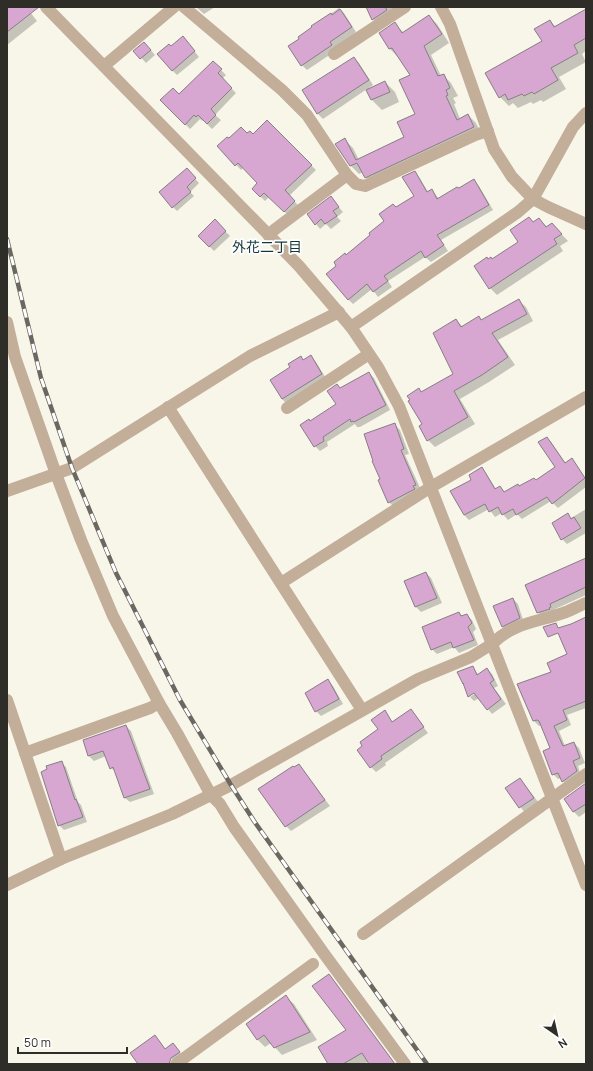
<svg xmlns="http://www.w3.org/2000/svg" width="593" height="1071" font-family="Manrope,'Noto Sans JP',sans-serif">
	<rect width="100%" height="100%" fill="#f8f5e9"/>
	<!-- shadow -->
	<g fill="#0003" fill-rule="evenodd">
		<path d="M7,7H26L37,21L7,45Z"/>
		<path d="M196,7H215L204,14Z"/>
		<path d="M367,7H400L378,24L373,19Z"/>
		<path d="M339,8L344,13L356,32L337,50L307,70L302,65L300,39L314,27L313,26Z"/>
		<path d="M586,10V51L582,54L586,62L559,77L566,89L543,102L541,100L533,104L531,102L518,108L513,103L509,106L500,97L543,41L550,21L556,27Z"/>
		<path d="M429,16L437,24L449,43L431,55L441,76L443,75L451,83L458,96L453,98L456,103L454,104L460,119L468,115L476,123L482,135L374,185L366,177L363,172L359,174L351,166L337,144L345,140L353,148L359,160L405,137L416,115L411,75L398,57L390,49L395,24L404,33Z"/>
		<path d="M188,43L199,57L177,75L172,70L171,47Z"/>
		<path d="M149,48L155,55L146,63L135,51Z"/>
		<path d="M354,58L359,63L373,85L369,88V89L385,82L395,92L399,102L382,110L372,100L367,89L323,119L318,114L303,90Z"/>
		<path d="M213,62L226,75L222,79L236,93L215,115L221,120L212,129L203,120L202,121L200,119L190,129L161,100L179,96Z"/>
		<path d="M267,122L316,170L289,196L299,206L289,216L269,197L265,201L253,189L259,183L244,167L241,170L218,146L229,140L247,135H253Z"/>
		<path d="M187,170L199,183L190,192L194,196L177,211L173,207Z"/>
		<path d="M414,172L419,177L428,192L432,190L439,199L459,190L474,181L479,186L493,210L441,240L448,251L431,262L425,257L388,281L392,287L378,297L372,289L353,304L348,299L347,256L371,235L396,208L415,196Z"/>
		<path d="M331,198L343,212L337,217L341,221L331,229L326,224L320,229L316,224Z"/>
		<path d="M529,218L534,223L539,219L547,227L552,224L568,241L560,246L563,251L497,295L490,288L488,260H492L519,242Z"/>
		<path d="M215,221L230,236L214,251L199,236Z"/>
		<path d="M518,300L526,307L533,321L498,340L515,365L489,382L460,399L475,424L435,447L428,440L424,424L422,393L455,375L456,320L463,327L479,317L482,320Z"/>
		<path d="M311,356L316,362L327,380L287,404L282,399L271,381L292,368L301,357L304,361Z"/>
		<path d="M369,373L374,378L390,410L360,427H357L355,424L327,442L328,446L320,451L315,446L311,422L337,405V385L341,389Z"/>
		<path d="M395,425L400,430L409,454L405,455L421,490L394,507L389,502L379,480L381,479Z"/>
		<path d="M547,438L552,443L566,464L576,465L586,479V487L558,508L551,501L522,519L517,514L508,520L502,513L495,517L489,509L469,520L464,515L473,480L481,469L486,473L496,489L500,487L505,492L536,481L556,468Z"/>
		<path d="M586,509V533L567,544L562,539L568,515L571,518Z"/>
		<path d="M586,559V595L555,609L556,612L543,617L538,612V582L556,571L557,572Z"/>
		<path d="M426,573L431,578L442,603L421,612L416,607L405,582Z"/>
		<path d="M513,599L518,604L524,623L507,631L502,626Z"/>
		<path d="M459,613L463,617L467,615L472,620L476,629L473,632L478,645L459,653L454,647L437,654L432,649Z"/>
		<path d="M586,618V708L567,715L571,725L559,731L565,746L574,743L579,748L585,763L578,766L581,777L567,787L561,778L558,779L553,774L552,749L541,725L539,726L534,721L552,672L568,655Z"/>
		<path d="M472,667L479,675L487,669L492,674L498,686L494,688L506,704L492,714L479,698L474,701L469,696L465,685ZM478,690L479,691L470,697V694Z"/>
		<path d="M328,681L333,686L343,704L321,716L316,711Z"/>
		<path d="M384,711L393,723L411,711L428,733L385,763L386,765L376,772L371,767Z"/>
		<path d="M126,726L131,731L154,794L130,802L125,798L116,772L111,768L106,756L94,761L89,756L84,741Z"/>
		<path d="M61,762L66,767L78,802L81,805L87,822L64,830L59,825Z"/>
		<path d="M299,765L330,806L291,831L286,826Z"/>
		<path d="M520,779L539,803L525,813L507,789Z"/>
		<path d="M586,784V812L579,817L574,812L566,799Z"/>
		<path d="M329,975L336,983L395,1064H371L369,1061L364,1064H329L348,1031Z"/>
		<path d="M286,997L294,1004L317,1040L282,1055L271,1043L265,1047L258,1040L247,1025Z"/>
		<path d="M155,1036L166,1050H178L184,1057L176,1064L171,1058L162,1064H139Z"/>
	</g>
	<!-- building -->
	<g fill="#d7a6d1" stroke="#877e86">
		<path d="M7,7H39L7,32Z"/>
		<path d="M366,7H385L387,10L372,20Z"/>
		<path d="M340,9L352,27L330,42L332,45L301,66L288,46L299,39L298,37L312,27L311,26L331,13L332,15Z"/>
		<path d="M586,9V38L574,45L578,53L551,68L558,80L534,94L532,92L524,96L522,94L508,100L505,94L499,98L485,73L542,41L534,29L550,20L554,27Z"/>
		<path d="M429,15L442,34L424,46L438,76L444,74L450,88L446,90L448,95L446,96L457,120L468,114L474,127L365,178L357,163L350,166L335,144L345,138L356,160L404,137L397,122L415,114L399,80L410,75L392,48L389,49L379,33L395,22L402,33Z"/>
		<path d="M183,36L195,51L172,71L157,54L169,44L171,46Z"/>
		<path d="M144,42L151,50L140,59L133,51Z"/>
		<path d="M354,57L369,80L317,114L302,90Z"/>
		<path d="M213,61L222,69L218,73L232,88L211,109L216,115L207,124L198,115L196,117L194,115L185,125L160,100L173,88L179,94Z"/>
		<path d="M385,81L390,92L371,100L366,90Z"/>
		<path d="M267,120L312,165L285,190L295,201L284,212L264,193L260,197L252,189L257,183L238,163L235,166L217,146L227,137L229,138L241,127L247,133L250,131L253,134Z"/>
		<path d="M187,168L196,178L187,187L191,192L172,208L159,192Z"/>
		<path d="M415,171L427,192L432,189L437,199L457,187L459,188L474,179L489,205L437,235L444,245L425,258L421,251L384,276L388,281L373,292L367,284L348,300L326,274L336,266L334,262L345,253L346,255L370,235L369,233L384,221L379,214L393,204L396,207L414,196L402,177Z"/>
		<path d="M331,196L339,207L333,211L337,216L325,224L321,219L315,225L307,214Z"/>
		<path d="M529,217L533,222L539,218L546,227L552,223L562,234L554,239L557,244L489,289L474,266L487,257L488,259L491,257L492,259L518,242L510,230Z"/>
		<path d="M215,219L226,231L209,247L198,236Z"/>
		<path d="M519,299L527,314L492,333L508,357L482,375L454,391L468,417L427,441L419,426L422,424L408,401L410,400L407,396L419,388L421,392L453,374L433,333L456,319L461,327L479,316L481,320Z"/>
		<path d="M311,355L322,374L282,399L270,380L290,367L288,364L301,356L303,360Z"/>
		<path d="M369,372L386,405L354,422L353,421L351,422L350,419L323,437L324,441L314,447L300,425L309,419L310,421L336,404L327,391L337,384L340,388Z"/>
		<path d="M395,423L404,449L401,450L416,485L413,486L415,489L388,503L378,480L380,479L372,461H373L364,434Z"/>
		<path d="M547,437L565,463L572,458L585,478L552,504L547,497L516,515L513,509L502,515L498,507L489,512L485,504L464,515L450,491L471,480L469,475L482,467L495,489L500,486L504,492L518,484L519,486L534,478L536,480L555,467L538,442Z"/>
		<path d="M568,513L571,519L574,517L581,528L561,540L552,523Z"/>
		<path d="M586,558V587L550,604L551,607L549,608L550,609L537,613L525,585Z"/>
		<path d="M426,572L437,598L415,607L404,581Z"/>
		<path d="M513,598L520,618L502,627L493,606Z"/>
		<path d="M459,612L461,616L467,614L472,623L468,627L474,640L453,648L451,642L431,650L422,627Z"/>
		<path d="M586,617V701L563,710L567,720L554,726L563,746L574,742L580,758L573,761L577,771L562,782L558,773L552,775L543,751L550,748L539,721L537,720L533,721L517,684L551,672L547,663L567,654L558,633L548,637L543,627L556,623L558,628L571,624Z"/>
		<path d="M473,666L477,675L487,668L494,680L490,683L501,699L487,710L474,693L468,697L463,683V684L457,672Z"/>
		<path d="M328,679L339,699L315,712L305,693Z"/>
		<path d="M411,709L424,727L381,756L382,759L370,768L357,750L362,746L360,742L378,729L371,720L385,710L392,722Z"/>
		<path d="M126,725L150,789L124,798L113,767L110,769L103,751L88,756L83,740Z"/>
		<path d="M62,761L75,800L76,799L83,817L58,826L41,772L47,769L46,766Z"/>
		<path d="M299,764L325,800L285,827L258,789L293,766L294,767Z"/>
		<path d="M520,778L534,798L519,808L505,788Z"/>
		<path d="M586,783V804L573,812L564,799Z"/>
		<path d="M329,974L395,1064H369L362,1053L343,1064H328L318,1047L346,1030L312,986Z"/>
		<path d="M286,995L310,1032L274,1048L264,1035L257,1040L246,1024Z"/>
		<path d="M155,1035L165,1049L173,1043L180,1052L171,1058L169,1064H138L130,1053Z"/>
	</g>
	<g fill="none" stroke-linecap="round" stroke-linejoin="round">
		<!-- minor -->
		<g stroke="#c2ae99" stroke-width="12">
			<path d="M184,7L282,90L307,115L347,175"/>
			<path d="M441,7L450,24L494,149L512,177L533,199L548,207L586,224"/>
			<path d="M334,54L405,7"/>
			<path d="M104,66L174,7"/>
			<path d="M269,236L274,230L347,175L356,184L365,186L475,135L488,131"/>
			<path d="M7,322L15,357L56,474L81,540L113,616L159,703L177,733L211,795L220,804L234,827L325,955L405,1064"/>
			<path d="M168,407L362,710"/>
			<path d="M287,408L369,354"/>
			<path d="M7,491L72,468L250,356L339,312"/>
			<path d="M281,583L431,487L586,397"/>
			<path d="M492,644C514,622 539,622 566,612C573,609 579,606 586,603"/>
			<path d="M7,700L61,859"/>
			<path d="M25,753L150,708L159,703"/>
			<path d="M363,934L586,774"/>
			<path d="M176,1064L313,964"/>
		</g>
		<!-- tertiary -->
		<g stroke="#c2ae99" stroke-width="12">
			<path d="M46,7L299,266L351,327L378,367L399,406L586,885"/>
			<path d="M351,327L518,212L533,199L573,127L586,113"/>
			<path d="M7,885L61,859L172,814L231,785L418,679L471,657L492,644"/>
		</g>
		<!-- rail casing -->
		<g stroke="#6a6861" stroke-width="4.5">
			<path id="rail" d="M7,239L41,378L72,468L116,573L180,700L231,785L254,821L427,1064"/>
		</g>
		<!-- rail -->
		<use href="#rail" stroke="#fff" stroke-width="3" stroke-dasharray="9" stroke-linecap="butt"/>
	</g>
	<g text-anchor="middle" stroke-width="3.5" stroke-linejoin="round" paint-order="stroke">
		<!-- neighbourhood labels -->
		<g font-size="14" fill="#14373a" stroke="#fff">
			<text x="267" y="252">外花二丁目</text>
		</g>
	</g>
	<!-- border -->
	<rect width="593" height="1071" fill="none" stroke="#2e2d28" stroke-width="16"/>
	<!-- north arrow -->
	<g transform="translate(557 1035) rotate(146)" stroke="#ffffff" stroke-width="3" paint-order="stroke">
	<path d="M0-3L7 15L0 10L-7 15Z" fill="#2e2d28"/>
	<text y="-6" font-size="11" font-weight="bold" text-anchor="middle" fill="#2e2d28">N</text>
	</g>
	<!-- scale -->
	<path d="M18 1047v6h109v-6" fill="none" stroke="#2e2d28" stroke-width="2"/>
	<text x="24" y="1047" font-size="12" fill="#2e2d28" stroke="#ffffff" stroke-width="3" paint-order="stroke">50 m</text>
</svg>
